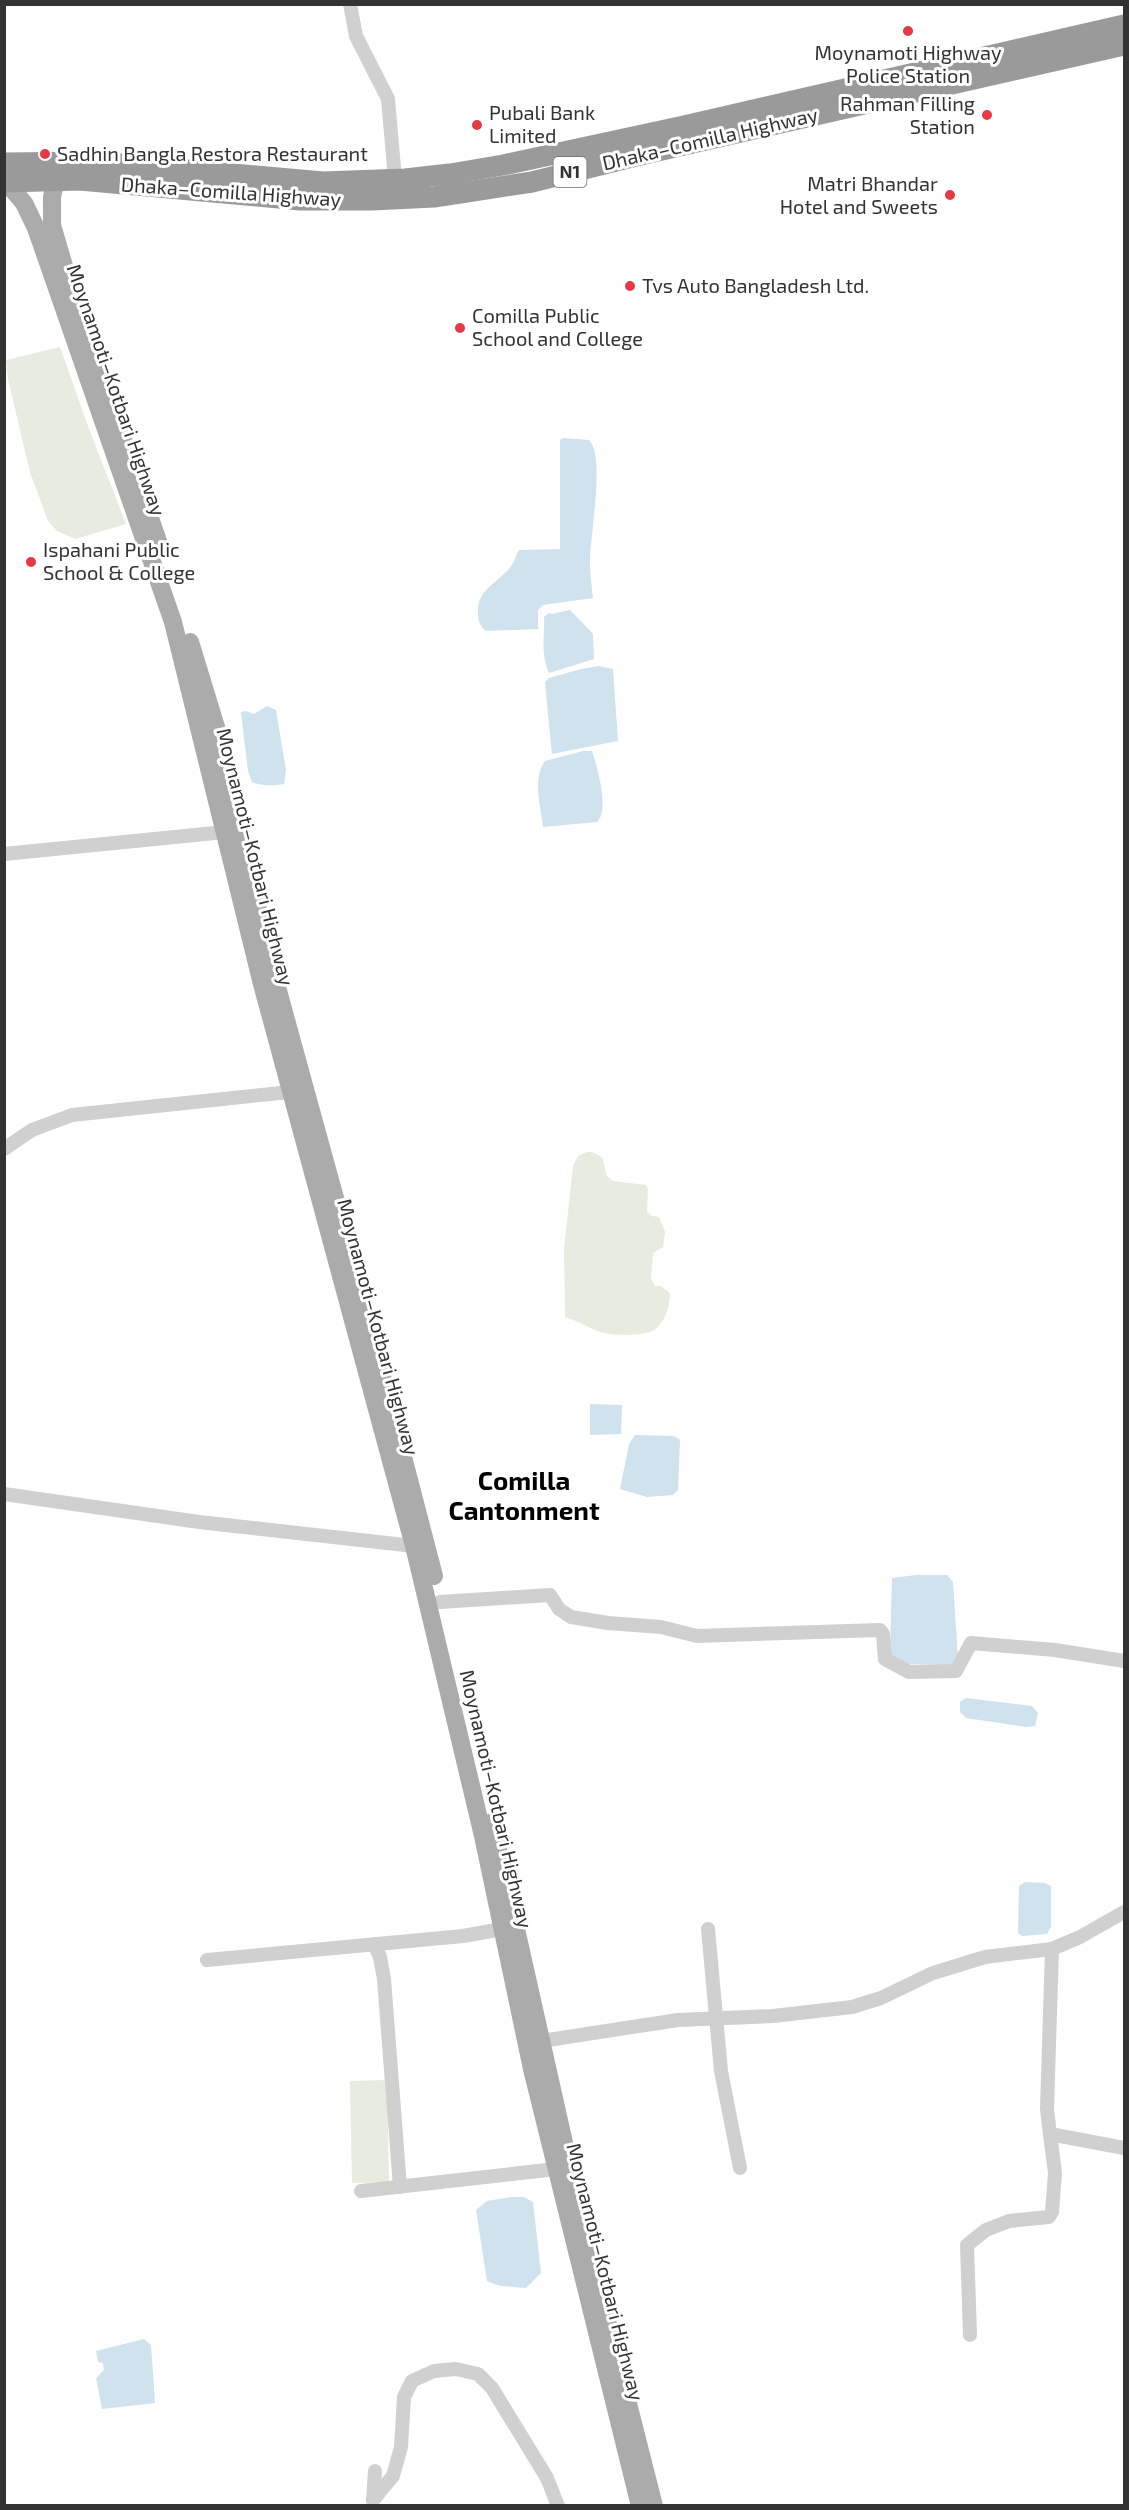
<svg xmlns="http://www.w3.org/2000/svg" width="1129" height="2510" font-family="'Exo 2',sans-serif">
	<rect width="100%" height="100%" fill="#fff"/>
	<!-- green -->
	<g fill="#e6ecdf">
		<path d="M60,347L89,429L126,524L75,539L57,531L48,521L30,472L8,379L6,360Z"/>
		<path d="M587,1152H592L602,1157L607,1176L613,1181L646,1185L648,1189L647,1212L652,1216L659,1217L665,1232L663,1247L653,1253L651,1278L655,1286H661L670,1293C670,1306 665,1323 654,1330C644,1337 606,1336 595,1330C585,1325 577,1321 565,1317L564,1249L573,1166L578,1156Z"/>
		<path d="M387,2080L389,2182L352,2183L350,2081Z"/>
	</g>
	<!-- water -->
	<g fill="#cfe2ee">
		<path d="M563,438L589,440C606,457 589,539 590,565C590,576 592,587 593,598L543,605L538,610V629L486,631C481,627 478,621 478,615C476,591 494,585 508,570C514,564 515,557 519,550L560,549V440Z"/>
		<path d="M570,610L593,634L594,659L549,673C540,650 545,640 544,617L549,613L552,614Z"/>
		<path d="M599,666L613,669L618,741L552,754L545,682L549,678L581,669Z"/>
		<path d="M267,706L276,710L286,770L284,784C273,786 263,786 252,782L248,771L241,712L246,711L254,714Z"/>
		<path d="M583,751H592C597,767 610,810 597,822L543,827C541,807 532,779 545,761Z"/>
		<path d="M590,1404L622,1405L621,1434L590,1435Z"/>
		<path d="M635,1435L674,1436L680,1440L678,1490L673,1495L647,1497L620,1489L629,1444Z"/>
		<path d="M916,1575H947L953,1582L958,1658L953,1665L901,1664L897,1663L890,1653L892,1578Z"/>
		<path d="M966,1698L1032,1706L1038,1713L1035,1726L1026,1727L966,1718L960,1712V1702Z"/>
		<path d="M1025,1882L1045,1883L1051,1886V1927L1047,1934L1022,1936L1018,1933L1019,1886Z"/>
		<path d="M511,2197H524L533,2202L541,2273L526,2288L500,2286L487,2281L476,2210L487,2201Z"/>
		<path d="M144,2339L151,2345L155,2403L102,2409L96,2378L104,2370L103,2363L98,2362L96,2351Z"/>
	</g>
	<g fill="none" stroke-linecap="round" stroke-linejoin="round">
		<!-- minor -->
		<g stroke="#d0d0d0" stroke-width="14">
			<path d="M350,4L356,36L388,99L395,179"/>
			<path d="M4,854L225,832"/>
			<path d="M4,1149L32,1130L72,1115L299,1091"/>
			<path d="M4,1494L199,1522L414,1546L422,1544"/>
			<path d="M440,1602L550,1595L559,1609L571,1617L608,1623L661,1627L697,1636L880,1630L883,1634L885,1659L909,1672L956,1671L971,1643L1055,1650L1124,1661"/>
			<path d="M708,1929L721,2071L740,2168"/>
			<path d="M374,1944L380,1957L384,1979L400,2187"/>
			<path d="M1052,1949L1047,2109L1050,2134L1124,2148"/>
			<path d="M207,1960L463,1936L502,1929"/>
			<path d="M541,2041L678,2020L773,2016L852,2007L881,1998L933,1973L985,1957L1052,1949L1080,1937L1124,1912"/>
			<path d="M361,2191L556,2169"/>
			<path d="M970,2335L967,2245L986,2230L1009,2221L1049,2217L1052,2212L1055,2173L1050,2134"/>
			<path d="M373,2500L393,2476L401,2447L404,2397L412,2381L434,2371L456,2369L478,2374L492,2388L547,2478L558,2506"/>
			<path d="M373,2500L375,2471"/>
		</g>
		<!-- major -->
		<g stroke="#ababab" stroke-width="18">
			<path d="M56,180L52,197V225L69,283L161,550"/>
			<path d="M6,182L24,203L36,228L173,622L262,984L414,1546L483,1836L532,2069L640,2506"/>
			<path d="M190,642L216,727L269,958L349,1249L434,1576"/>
			<path d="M492,1822L580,2214L654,2506"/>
		</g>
		<!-- highway -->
		<g stroke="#9a9a9a" stroke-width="21">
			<path d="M4,163L98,162L323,182L405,179L450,174L503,165L684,126L1124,25"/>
			<path d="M4,182L80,180L300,200H372L434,197L532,182L640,155L1124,45"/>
		</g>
	</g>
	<!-- markers -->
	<g fill="#e63946" stroke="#fff" stroke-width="2">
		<circle cx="908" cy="31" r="6"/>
		<circle cx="987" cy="115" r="6"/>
		<circle cx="477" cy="125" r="6"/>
		<circle cx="45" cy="154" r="6"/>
		<circle cx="950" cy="195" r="6"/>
		<circle cx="630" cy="286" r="6"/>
		<circle cx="460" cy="328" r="6"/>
		<circle cx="31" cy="562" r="6"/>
	</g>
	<g text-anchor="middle" stroke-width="6" stroke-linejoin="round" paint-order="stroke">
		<!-- shield labels -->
		<rect fill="#fff" stroke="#707070" stroke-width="1.5" x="553.5" y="157" width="33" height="30" rx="4.5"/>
		<g font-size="18" font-weight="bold" fill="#333">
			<text x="570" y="178">N1</text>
		</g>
		<!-- poi labels -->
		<g font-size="20" fill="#333" stroke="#fff" text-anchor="start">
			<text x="908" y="60" text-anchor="middle">Moynamoti Highway<tspan x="908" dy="23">Police Station</tspan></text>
			<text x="975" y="111" text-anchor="end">Rahman Filling<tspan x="975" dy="23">Station</tspan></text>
			<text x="489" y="120">Pubali Bank<tspan x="489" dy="23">Limited</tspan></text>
			<text x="57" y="161">Sadhin Bangla Restora Restaurant</text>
			<text x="938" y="191" text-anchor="end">Matri Bhandar<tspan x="938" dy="23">Hotel and Sweets</tspan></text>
			<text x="642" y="293">Tvs Auto Bangladesh Ltd.</text>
			<text x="472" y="323">Comilla Public<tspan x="472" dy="23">School and College</tspan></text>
			<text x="43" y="557">Ispahani Public<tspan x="43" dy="23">School &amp; College</tspan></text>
		</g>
		<!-- street labels -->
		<g font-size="20" fill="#333" stroke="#fff">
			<text transform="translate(710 139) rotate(-13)" y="7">Dhaka–Comilla Highway</text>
			<text transform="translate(231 192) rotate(4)" y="7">Dhaka–Comilla Highway</text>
			<text transform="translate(116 390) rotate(71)" y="7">Moynamoti–Kotbari Highway</text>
			<text transform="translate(255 857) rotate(76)" y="7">Moynamoti–Kotbari Highway</text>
			<text transform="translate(378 1327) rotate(75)" y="7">Moynamoti–Kotbari Highway</text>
			<text transform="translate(496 1799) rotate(77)" y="7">Moynamoti–Kotbari Highway</text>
			<text transform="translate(605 2272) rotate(76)" y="7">Moynamoti–Kotbari Highway</text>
		</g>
		<!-- district labels -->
		<g font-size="26" font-weight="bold" fill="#000" stroke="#fff">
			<text x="524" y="1490">Comilla<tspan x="524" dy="30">Cantonment</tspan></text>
		</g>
	</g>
	<!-- border -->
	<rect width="1129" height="2510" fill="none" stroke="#333333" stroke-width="12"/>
</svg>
